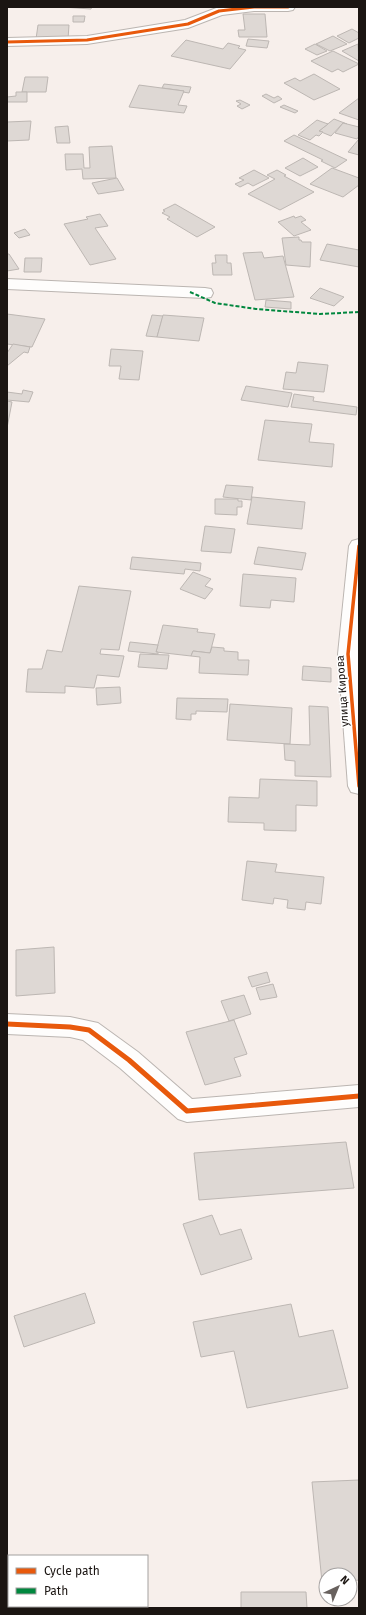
<svg xmlns="http://www.w3.org/2000/svg" width="366" height="1615" font-family="'Fira Sans',sans-serif">
	<rect width="100%" height="100%" fill="#f7efeb"/>
	<!-- building -->
	<g fill="#ded8d4" stroke="#bdb7b3">
		<path d="M62,7H99H92L91,9Z"/>
		<path d="M243,14H265L267,37H239L238,30H245Z"/>
		<path d="M73,16H85L84,22H73Z"/>
		<path d="M38,25H69L68,39H36Z"/>
		<path d="M352,29L359,33V38L349,43L337,36Z"/>
		<path d="M333,36L347,44L330,51L316,44Z"/>
		<path d="M248,39L269,41L267,48L246,46Z"/>
		<path d="M186,40L223,49L228,43L240,46L238,48L246,50L230,69L171,56Z"/>
		<path d="M315,44L327,51L317,55L305,49Z"/>
		<path d="M358,44L359,61L342,51Z"/>
		<path d="M333,51L359,64L343,72L338,69L332,72L311,61Z"/>
		<path d="M314,74L340,89L314,100L284,83L295,78L300,81Z"/>
		<path d="M25,77H48L46,92H22Z"/>
		<path d="M164,84L191,87L189,93L183,92L184,91L162,88Z"/>
		<path d="M139,85L184,91L178,105L187,106L184,113L129,107Z"/>
		<path d="M16,92H27V102H7V97L16,96Z"/>
		<path d="M266,94L274,98L278,96L282,99L274,103L262,96Z"/>
		<path d="M359,98V120L339,113Z"/>
		<path d="M240,100L250,105L242,109L237,106L241,104L236,101Z"/>
		<path d="M284,105L298,111L295,113L280,107Z"/>
		<path d="M334,119L347,124L343,123L331,136L319,131Z"/>
		<path d="M317,120L328,124L319,131L323,132L319,136L316,135L310,140L298,135Z"/>
		<path d="M31,121L29,140L7,141V122Z"/>
		<path d="M343,123L359,127V136L357,139L335,133Z"/>
		<path d="M68,126L70,143H57L55,127Z"/>
		<path d="M294,135L347,160L335,168L321,161L323,160L284,141Z"/>
		<path d="M359,139V155L348,152Z"/>
		<path d="M112,146L116,178L83,179L82,169L66,170L65,154H83L84,168H90L89,147Z"/>
		<path d="M303,158L318,167L300,176L285,168Z"/>
		<path d="M332,168L359,178V185L343,197L310,184Z"/>
		<path d="M254,170L269,178L253,186L248,183L240,187L235,184L244,180L239,178Z"/>
		<path d="M277,170L286,175L284,176L314,192L280,210L248,194L275,179L267,175Z"/>
		<path d="M117,178L124,190L98,194L92,183Z"/>
		<path d="M175,204L215,227L197,237L167,219L170,217L162,213L165,211L163,210Z"/>
		<path d="M100,214L108,226L95,228L116,259L90,265L64,224L88,219L86,217Z"/>
		<path d="M294,216L295,218L301,216L306,220L301,222L311,230L294,236L278,222Z"/>
		<path d="M25,229L30,235L19,238L14,233Z"/>
		<path d="M299,237V240H301L302,242H311L310,267L286,265L282,238Z"/>
		<path d="M327,244L359,250V267L320,260Z"/>
		<path d="M262,252L264,258L283,256L294,297L255,300L243,253Z"/>
		<path d="M7,254H9L19,269L7,271Z"/>
		<path d="M215,255H227V263H231L232,275H213L212,263H216Z"/>
		<path d="M25,258H42L41,272H24Z"/>
		<path d="M320,288L344,297L334,306L310,298Z"/>
		<path d="M266,300L291,302V309L265,307Z"/>
		<path d="M7,314L45,319L32,347L7,344Z"/>
		<path d="M152,315L163,316L157,337L146,336Z"/>
		<path d="M163,315L204,318L199,341L157,337Z"/>
		<path d="M13,344L30,347L28,353L24,352L7,366V353Z"/>
		<path d="M111,349L143,351L139,380L119,379L121,366H109Z"/>
		<path d="M298,362L328,365L324,392L283,389L286,372L296,373Z"/>
		<path d="M246,386L292,393L288,407L241,400Z"/>
		<path d="M23,390L33,392L29,402L7,400V392L22,394Z"/>
		<path d="M294,394L314,397L313,401L357,407L356,415L291,407Z"/>
		<path d="M7,401L12,402L7,428Z"/>
		<path d="M265,420L312,424L309,442L334,444L332,467L258,460Z"/>
		<path d="M226,485L253,487L251,500L223,497Z"/>
		<path d="M252,497L305,502L302,529L247,524Z"/>
		<path d="M215,499H238V501H242V507H237V515L215,514Z"/>
		<path d="M205,526L235,529L231,553L201,551Z"/>
		<path d="M258,547L306,553L302,570L254,564Z"/>
		<path d="M132,557L201,563L200,571L185,569L184,574L130,569Z"/>
		<path d="M193,572L211,579L205,586L213,589L205,599L180,589Z"/>
		<path d="M243,574L296,578L294,602L271,600L270,608L240,606Z"/>
		<path d="M79,586L131,591L119,650L101,649L100,654L124,656L119,677L97,675L94,688L65,686V693L26,692L28,669H42L47,650L62,652Z"/>
		<path d="M163,625L198,629L197,632L215,634L210,653L193,651L191,656L156,652Z"/>
		<path d="M130,642L158,645L156,652H158V654L128,651Z"/>
		<path d="M212,647L224,648V651L238,652V660H249L248,675L199,673L200,657L191,656L193,651L210,653Z"/>
		<path d="M140,654L169,655L167,669L138,667Z"/>
		<path d="M303,666L331,668V682L302,680Z"/>
		<path d="M120,687L121,703L97,705L96,688Z"/>
		<path d="M177,698L228,699L227,712L196,711V714H191V720L176,719Z"/>
		<path d="M230,704L292,708L290,744L227,740Z"/>
		<path d="M309,706L328,707L331,777L295,776V761L285,760L284,744L310,745Z"/>
		<path d="M260,779L317,781V806L296,805V831L264,830V823L228,822L229,797L259,798Z"/>
		<path d="M247,861L277,864L275,872L324,877L321,904L306,902L305,910L287,908L288,900L274,898L273,904L242,900Z"/>
		<path d="M54,947L55,993L16,996V950Z"/>
		<path d="M267,972L270,982L252,987L248,977Z"/>
		<path d="M273,984L277,997L260,1000L256,988Z"/>
		<path d="M244,995L251,1014L229,1021L221,1001Z"/>
		<path d="M234,1020L247,1054L234,1058L241,1076L205,1085L186,1032Z"/>
		<path d="M346,1142L354,1188L199,1200L194,1153Z"/>
		<path d="M212,1215L220,1235L241,1229L252,1259L201,1275L183,1224Z"/>
		<path d="M85,1293L95,1323L24,1347L14,1316Z"/>
		<path d="M291,1304L299,1337L333,1330L348,1388L247,1408L234,1351L201,1357L193,1322Z"/>
		<path d="M359,1480V1580L350,1581V1575H326V1582H322L312,1482Z"/>
		<path d="M241,1592H306L307,1608H241Z"/>
	</g>
	<g fill="none" stroke-linecap="round" stroke-linejoin="round">
		<!-- minor casing -->
		<g stroke="#bbb5b1" stroke-width="2">
			<g id="minor">
				<path d="M219,7H295L293,10L288,11H254L222,15L188,28L87,44L7,46V38L87,36L185,20Z"/>
				<path d="M7,279L205,288L211,289L213,293L211,297L205,298L7,289Z"/>
				<path d="M359,539V794L351,792L348,786L338,654L349,546L352,541Z"/>
				<path d="M7,1014L70,1017L98,1023L138,1052L192,1099L359,1085V1107L187,1122L178,1119L120,1068L83,1040L70,1037L7,1034Z"/>
			</g>
		</g>
		<!-- minor -->
		<use href="#minor" fill="#fefdfc" fill-rule="evenodd"/>
		<!-- quiet -->
		<path stroke="#00873e" stroke-width="2" stroke-dasharray="4 2" stroke-linecap="butt" d="M190,292L215,303L256,309L320,314L359,312"/>
		<!-- cycleway-far2 casing -->
		<g stroke="#fff" stroke-width="5">
			<path id="cycleway-far2" d="M7,42L87,40L188,24L219,11L254,7H288"/>
		</g>
		<!-- cycleway-far1 casing -->
		<g stroke="#fff" stroke-width="6">
			<path id="cycleway-far1" d="M359,546L348,654L359,786"/>
		</g>
		<!-- cycleway casing -->
		<g stroke="#fff" stroke-width="8">
			<path id="cycleway" d="M7,1024L70,1027L89,1030L129,1060L187,1111L359,1096"/>
		</g>
		<!-- cycleway-far2 -->
		<use href="#cycleway-far2" stroke="#e8590c" stroke-width="3"/>
		<!-- cycleway-far1 -->
		<use href="#cycleway-far1" stroke="#e8590c" stroke-width="3.5"/>
		<!-- cycleway -->
		<use href="#cycleway" stroke="#e8590c" stroke-width="5"/>
	</g>
	<g text-anchor="middle" stroke-width="3" stroke-linejoin="round" paint-order="stroke">
		<!-- street labels -->
		<g font-size="11" fill="#1b1512" stroke="#fff">
			<text transform="translate(342 691) rotate(-94)" y="4">улица Кирова</text>
		</g>
	</g>
	<!-- border -->
	<rect width="366" height="1615" fill="none" stroke="#1b1512" stroke-width="16"/>
	<!-- legend -->
	<rect x="8" y="1555" width="140" height="52" fill="#ffffff" stroke="#a4a1a0"/>
	<rect x="16" y="1568" width="20" height="6" fill="#e8590c" stroke="#a4a1a0"/>
	<text x="44" y="1575" font-size="12" fill="#1b1512">Cycle path</text>
	<rect x="16" y="1588" width="20" height="6" fill="#00873e" stroke="#a4a1a0"/>
	<text x="44" y="1595" font-size="12" fill="#1b1512">Path</text>
	<!-- north arrow -->
	<g transform="translate(338 1587) rotate(44)"><circle r="19" fill="#ffffff" stroke="#a4a1a0"/>
	<path d="M0-3L7 15L0 10L-7 15Z" fill="#68615e"/>
	<text y="-6" font-size="11" font-weight="bold" text-anchor="middle" fill="#1b1512">N</text>
	</g>
</svg>
